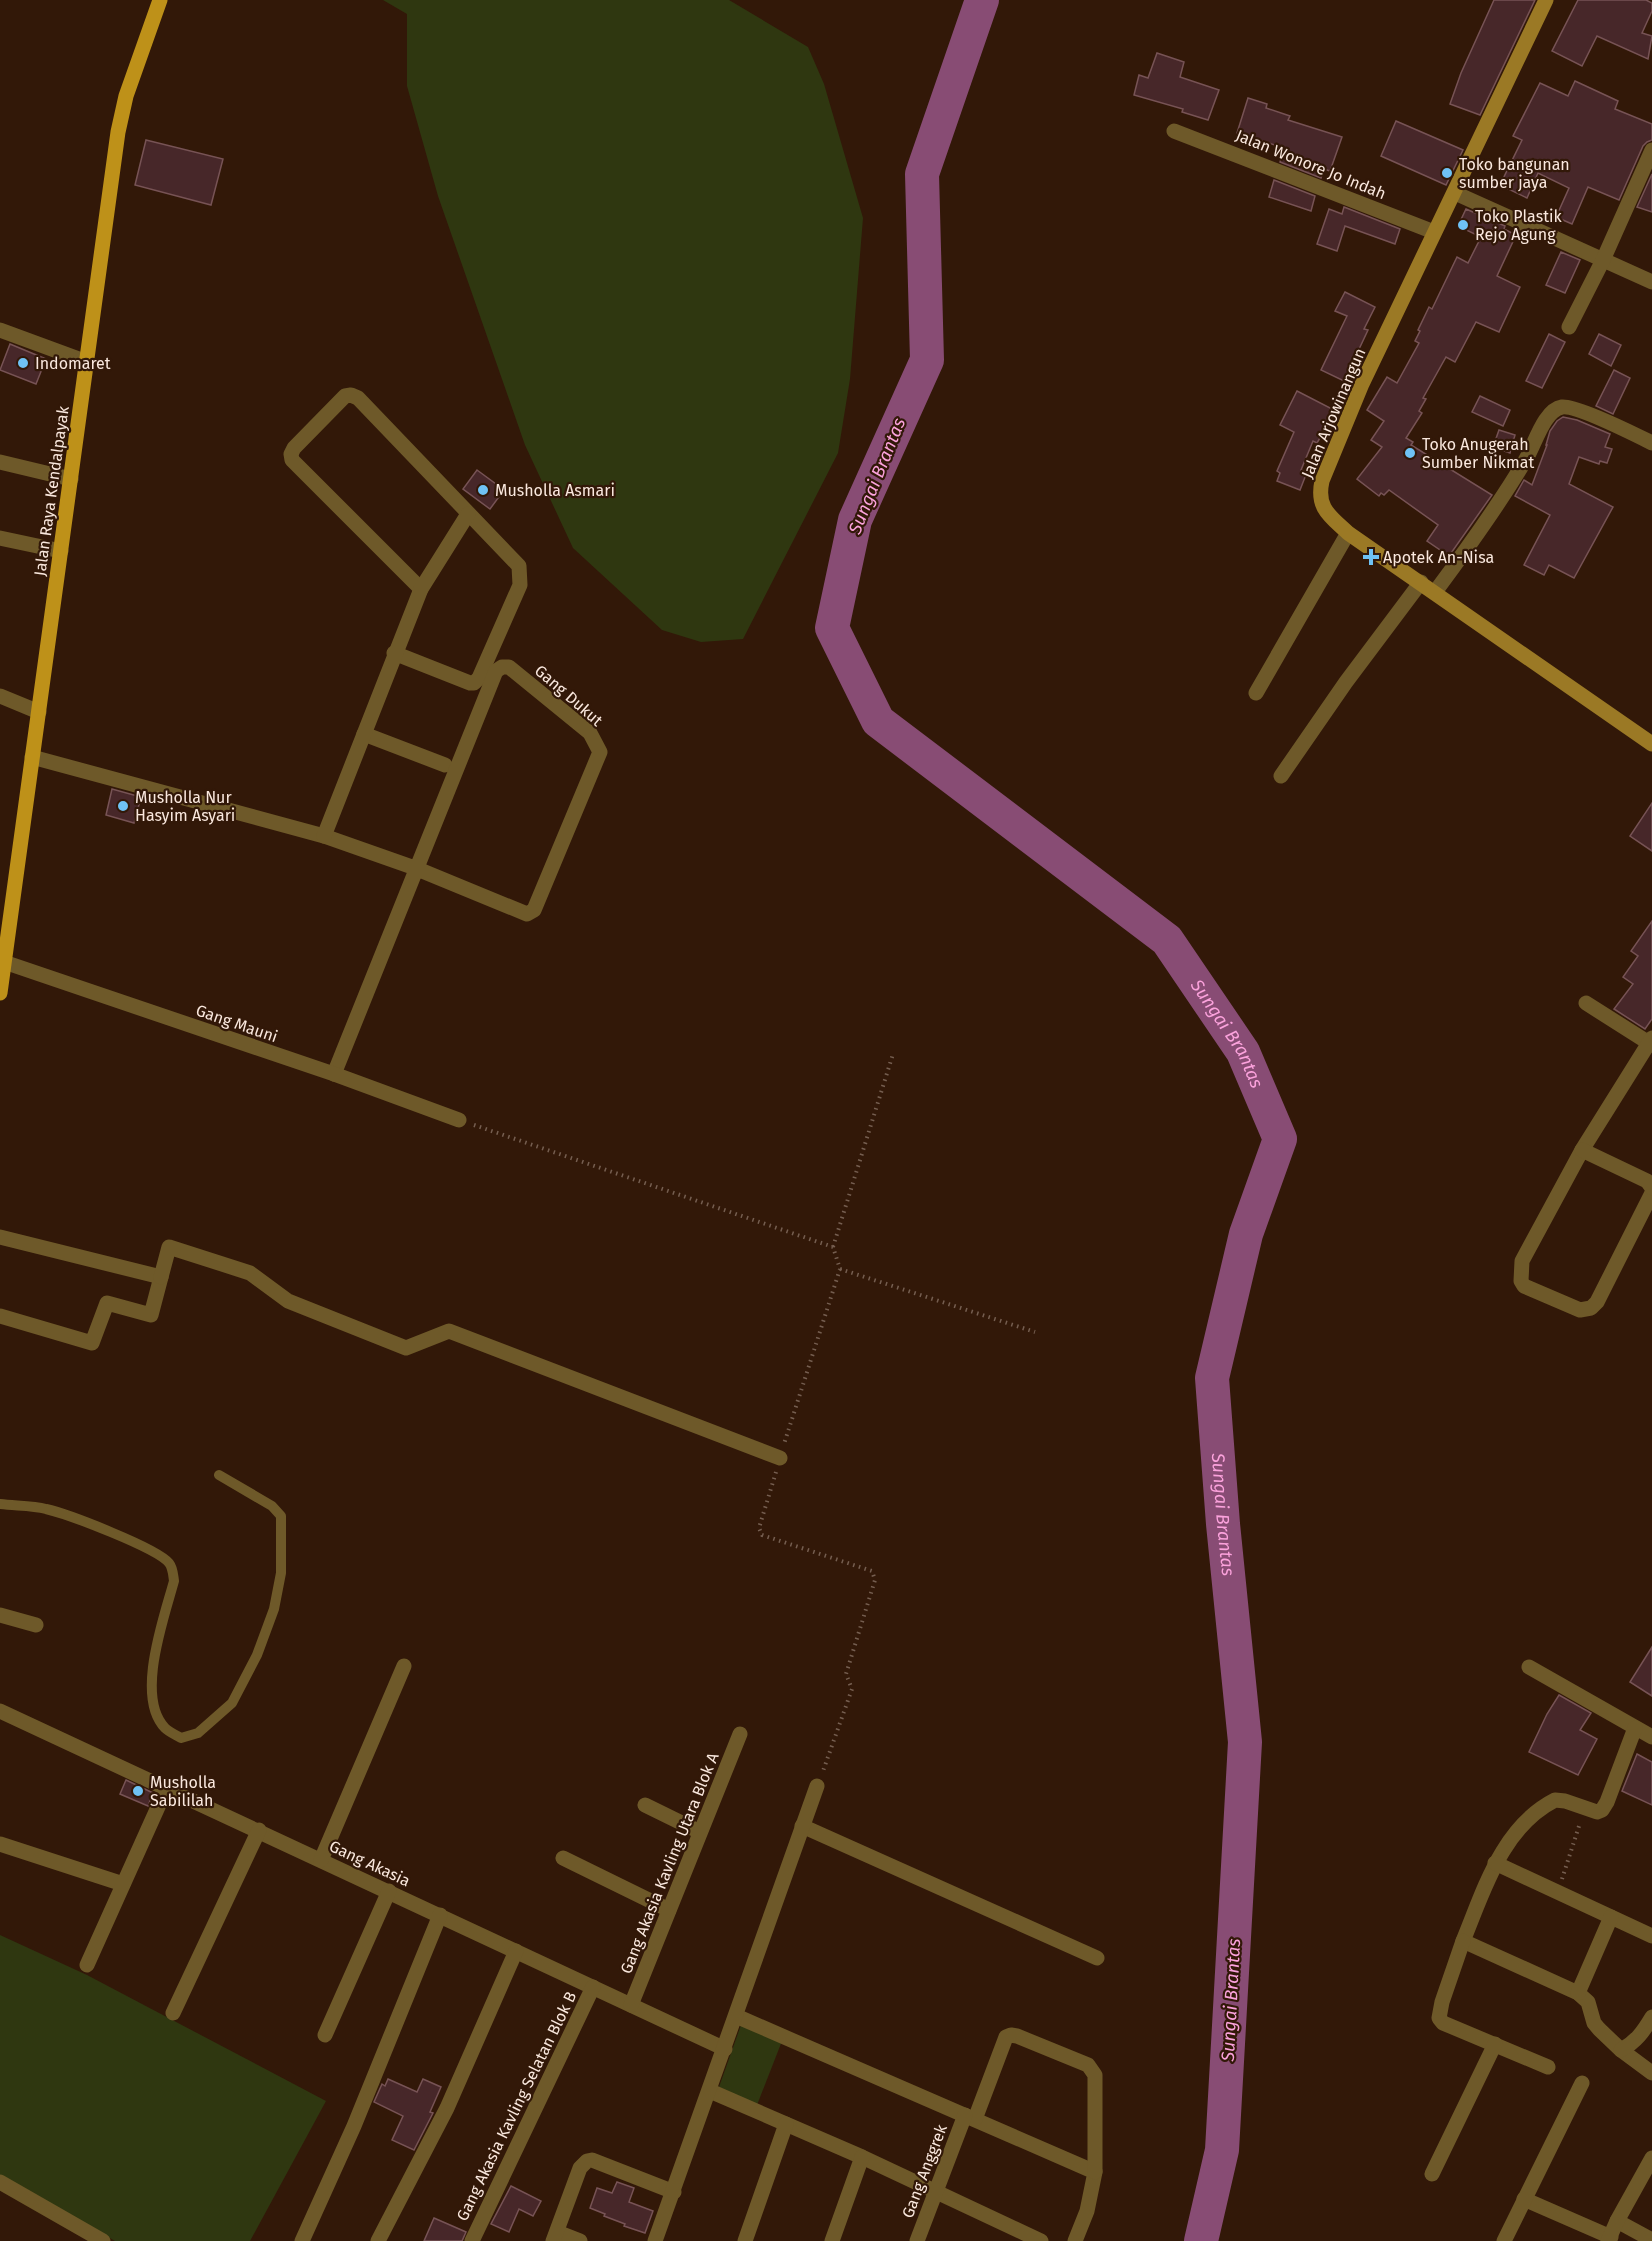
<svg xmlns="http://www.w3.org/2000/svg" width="1652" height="2241" font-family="'Fira Sans',sans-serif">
	<rect width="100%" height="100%" fill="#321808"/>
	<!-- green -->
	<g fill="#2f3710">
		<path d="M383,0H729L808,47L824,84L863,218L850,379L838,453L743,639L701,642L662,630L573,548L525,445L438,196L407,86V14Z"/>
		<path d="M0,1935L87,1975L326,2101L250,2241H115L0,2175Z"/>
		<path d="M741,2025L782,2041L757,2105L719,2087Z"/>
	</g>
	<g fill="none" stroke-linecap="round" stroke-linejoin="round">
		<!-- river -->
		<path stroke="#884c74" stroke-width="34" id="s1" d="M982,0L922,174L927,360L855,520L832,628L878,721L1167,940L1243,1052L1280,1139L1246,1234L1212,1378L1223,1524L1245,1742L1222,2150L1201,2241"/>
	</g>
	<!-- building -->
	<g fill="#472729" stroke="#775355" stroke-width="1.5">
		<path d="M1494,0H1535L1480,115L1450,104L1461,73Z"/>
		<path d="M1578,0H1646L1652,3V11L1642,33L1652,36L1648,59L1597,36L1582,66L1552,51Z"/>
		<path d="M1157,53L1184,62L1180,77L1219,90L1208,120L1182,112L1183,109L1134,95L1139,75L1148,78Z"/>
		<path d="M1575,81L1618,101L1615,109L1652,124V140L1647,142L1643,146L1619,200L1588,187L1572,224L1556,217L1569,188L1538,173L1527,198L1500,185L1522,140L1513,136L1540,83L1568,96Z"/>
		<path d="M1248,98L1267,104L1266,108L1290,116L1288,120L1342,137L1330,171L1324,169L1321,178L1280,162L1283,152L1280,151L1281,147L1237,133Z"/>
		<path d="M1396,121L1463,150L1446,185L1381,156Z"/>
		<path d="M146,140L223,159L211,205L135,185Z"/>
		<path d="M1652,174V212L1637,207Z"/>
		<path d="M1274,180L1315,196L1311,211L1269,197Z"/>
		<path d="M1344,207L1400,229L1395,244L1345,226L1337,251L1317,244L1329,209L1342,214Z"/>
		<path d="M1466,209L1505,226L1504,229L1516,235L1497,276L1520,287L1499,332L1476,322L1455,362L1446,357L1423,398L1426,399L1419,411L1422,413L1406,438L1413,442L1411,445L1492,495L1449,556L1427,541L1438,525L1389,490L1384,495L1381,493L1379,496L1357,479L1382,447L1371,440L1384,421L1367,410L1387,377L1397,383L1419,343L1415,341L1420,331L1418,330L1429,307L1432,309L1457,257L1468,263L1481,237L1458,226Z"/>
		<path d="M1561,252L1580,260L1565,293L1546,285Z"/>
		<path d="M1345,292L1375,307L1364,329L1368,330L1344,381L1321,370L1347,316L1335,311Z"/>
		<path d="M1549,334L1565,342L1542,388L1526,381Z"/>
		<path d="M1599,334L1621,345L1611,366L1589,354Z"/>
		<path d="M10,344L46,359L36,384L0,370Z"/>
		<path d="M1614,370L1630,378L1613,414L1596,406Z"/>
		<path d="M1297,391L1336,411L1317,443L1313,441L1301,470L1307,472L1300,490L1277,481L1280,473L1277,471L1294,432L1280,425Z"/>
		<path d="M1480,396L1510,410L1503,426L1472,412Z"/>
		<path d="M1563,417L1577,420L1610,434L1605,447L1612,449L1607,463L1600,461L1599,464L1579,457L1569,484L1613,507L1574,578L1549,565L1544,575L1524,565L1550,515L1515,496L1524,480L1532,485L1547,445H1546L1550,431L1557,421Z"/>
		<path d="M1499,430L1515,435L1510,453L1493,447Z"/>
		<path d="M477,470L504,490L490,509L463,489Z"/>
		<path d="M112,789L141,797L134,823L106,815Z"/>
		<path d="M1652,803V851L1630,836Z"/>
		<path d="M1652,921V1019L1645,1029L1614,1009L1633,984L1623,977L1638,956L1631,951Z"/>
		<path d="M1652,1647V1696L1630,1682Z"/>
		<path d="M1559,1695L1591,1713L1580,1730L1597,1739L1578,1775L1529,1752L1547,1714Z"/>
		<path d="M1637,1754L1652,1762V1805L1622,1791Z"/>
		<path d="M126,1780L153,1793L148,1806L120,1794Z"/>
		<path d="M388,2079L417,2092L423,2079L441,2087L430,2112L433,2113L414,2150L392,2140L403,2116L374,2102L382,2084L385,2086Z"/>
		<path d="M617,2182L634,2188L629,2202L653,2211L645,2233L624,2226L625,2224L604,2216L605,2214L590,2208L597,2188L612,2193Z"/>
		<path d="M511,2186L541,2201L533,2216L519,2209L509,2232L491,2224Z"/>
		<path d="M434,2218L466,2232L462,2241H424Z"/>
	</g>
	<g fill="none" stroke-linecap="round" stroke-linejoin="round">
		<!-- path -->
		<g stroke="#755e50" stroke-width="4" stroke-dasharray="1.5 4.5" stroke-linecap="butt">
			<path d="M474,1125L833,1247L840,1269L784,1444"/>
			<path d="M833,1247L893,1054"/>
			<path d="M840,1269L1035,1332"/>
			<path d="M776,1472L759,1528L762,1535L872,1571L875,1580L846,1674L852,1689L823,1771"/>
			<path d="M1562,1879L1580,1823"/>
		</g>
		<!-- service -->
		<path stroke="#6e5929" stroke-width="10" d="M0,1504C15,1506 32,1505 46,1509C68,1514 157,1548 169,1563C173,1568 173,1574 174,1581C164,1618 135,1697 165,1728C169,1732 176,1735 181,1738L198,1733L232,1703L257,1655L274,1609L281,1573V1516L272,1506L219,1475"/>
		<!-- minor -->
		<g stroke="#6e5929" stroke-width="15">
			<path d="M1174,131L1434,232"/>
			<path d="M1455,193L1652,282"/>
			<path d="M1569,327L1603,260L1652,150"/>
			<path d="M0,330L87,362"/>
			<path d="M0,462L71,479"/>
			<path d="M0,538L61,551"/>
			<path d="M1435,592C1467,549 1499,505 1526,459C1535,444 1544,410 1562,407C1576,405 1636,435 1652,443"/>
			<path d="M394,653L470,683H474L479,678L520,585L519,566L358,398L351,395L345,396L294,448L291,454L292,460L421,589"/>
			<path d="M1256,693L1348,533"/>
			<path d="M0,696L39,712"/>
			<path d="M364,734L445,765"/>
			<path d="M32,757L324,836L415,868L527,914L534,910L600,752L590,733L509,667H502L496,671L334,1074"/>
			<path d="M1281,776L1346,682L1421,582"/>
			<path d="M324,836L421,589L468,514"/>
			<path d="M4,962L334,1074L459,1120"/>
			<path d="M1586,1003L1652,1045"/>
			<path d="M1652,1038L1582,1150L1522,1261L1521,1281L1524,1286L1580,1310L1591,1308L1597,1302L1652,1193"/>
			<path d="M1582,1150L1647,1181L1652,1188"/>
			<path d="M0,1237L161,1277L151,1315L107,1303L92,1343L0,1316"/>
			<path d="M161,1277L169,1247L250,1273L288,1301L406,1348L449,1331L780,1458"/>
			<path d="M0,1615L36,1625"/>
			<path d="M1529,1667L1652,1737"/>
			<path d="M0,1711L725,2049"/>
			<path d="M1635,1728L1607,1802L1602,1810L1597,1812L1565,1801L1555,1800C1502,1827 1484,1890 1463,1941L1578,1993L1588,2002L1594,2023L1599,2029L1621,2050L1652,2073"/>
			<path d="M645,1805L700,1832"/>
			<path d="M802,1826L1097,1958"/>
			<path d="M0,1844L123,1884"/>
			<path d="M563,1858L669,1910"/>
			<path d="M321,1860L404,1666"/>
			<path d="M1495,1863L1652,1936"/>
			<path d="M1463,1941L1442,2002L1439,2018L1443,2023L1548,2067"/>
			<path d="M87,1965L167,1787"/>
			<path d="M1578,1993L1611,1917"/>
			<path d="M631,2005L740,1734"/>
			<path d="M173,2013L259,1830"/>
			<path d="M736,2016L1095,2172L1087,2211L1075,2241"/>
			<path d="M325,2035L389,1891"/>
			<path d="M1621,2050C1636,2042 1643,2032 1652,2017"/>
			<path d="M710,2091L862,2157L1041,2241"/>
			<path d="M975,2119L1006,2037L1011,2035L1017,2036L1088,2065L1095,2075V2172"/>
			<path d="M1432,2174L1495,2044"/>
			<path d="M0,2182L103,2241"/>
			<path d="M1524,2199L1611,2237"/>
			<path d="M1617,2221L1652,2240"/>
			<path d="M557,2232L580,2241"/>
			<path d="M302,2241L354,2126L440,1915"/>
			<path d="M378,2241L447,2108L516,1951"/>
			<path d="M472,2241L593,1987"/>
			<path d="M553,2241L580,2168L587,2161L592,2160L674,2192"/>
			<path d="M655,2241L817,1786"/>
			<path d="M745,2241L786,2124"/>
			<path d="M832,2241L862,2157"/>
			<path d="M917,2241L965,2115"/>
			<path d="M1504,2241L1582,2083"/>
			<path d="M1608,2241L1617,2221L1652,2158"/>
		</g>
		<!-- secondary -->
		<path stroke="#9b7925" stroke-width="15" d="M1546,0L1362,384L1322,481C1316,508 1330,516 1348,533L1652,744"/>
		<!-- primary -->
		<path stroke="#be9119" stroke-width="15" d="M0,993L118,132L126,96L160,0"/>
	</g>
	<!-- markers -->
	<g fill="#6fc2f4" stroke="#321808" stroke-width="2">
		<circle cx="1447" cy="173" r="6"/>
		<circle cx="1463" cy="225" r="6"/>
		<circle cx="23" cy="363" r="6"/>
		<circle cx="1410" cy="453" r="6"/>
		<circle cx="483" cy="490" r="6"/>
		<path d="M1368 548h6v6h6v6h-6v6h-6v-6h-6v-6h6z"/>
		<circle cx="123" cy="806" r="6"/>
		<circle cx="138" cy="1791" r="6"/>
	</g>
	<g text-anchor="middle" stroke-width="4.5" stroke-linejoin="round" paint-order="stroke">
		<!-- street labels -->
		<g font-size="16" fill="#fae8de" stroke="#321808">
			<text transform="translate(1311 164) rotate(22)" y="6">Jalan Wonore Jo Indah</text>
			<text transform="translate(1333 413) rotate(-67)" y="6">Jalan Arjowinangun</text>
			<text transform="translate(51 491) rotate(-82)" y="6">Jalan Raya Kendalpayak</text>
			<text transform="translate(569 695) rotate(41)" y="6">Gang Dukut</text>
			<text transform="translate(237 1023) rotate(19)" y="6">Gang Mauni</text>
			<text transform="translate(370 1863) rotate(25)" y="6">Gang Akasia</text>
			<text transform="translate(669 1863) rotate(-68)" y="6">Gang Akasia Kavling Utara Blok A</text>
			<text transform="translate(516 2106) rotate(-64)" y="6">Gang Akasia Kavling Selatan Blok B</text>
			<text transform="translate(924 2171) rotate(-69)" y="6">Gang Anggrek</text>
		</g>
		<!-- poi labels -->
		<g font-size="16" fill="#fae8de" stroke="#321808" text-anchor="start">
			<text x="1459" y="170">Toko bangunan<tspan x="1459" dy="18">sumber jaya</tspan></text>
			<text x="1475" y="222">Toko Plastik<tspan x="1475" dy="18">Rejo Agung</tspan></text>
			<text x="35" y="369">Indomaret</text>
			<text x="1422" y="450">Toko Anugerah<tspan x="1422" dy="18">Sumber Nikmat</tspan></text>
			<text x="495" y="496">Musholla Asmari</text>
			<text x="1383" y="563">Apotek An-Nisa</text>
			<text x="135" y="803">Musholla Nur<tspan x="135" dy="18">Hasyim Asyari</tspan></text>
			<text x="150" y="1788">Musholla<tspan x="150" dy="18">Sabililah</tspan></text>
		</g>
		<!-- water labels -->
		<g font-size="18" font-style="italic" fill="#fba2dc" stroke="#321808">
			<text transform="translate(877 476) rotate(-68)" y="6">Sungai Brantas</text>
			<text dy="6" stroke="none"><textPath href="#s1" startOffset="1234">Sungai Brantas</textPath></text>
			<text dy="6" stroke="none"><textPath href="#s1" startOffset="1738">Sungai Brantas</textPath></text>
			<text transform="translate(1231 2000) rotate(-87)" y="6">Sungai Brantas</text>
		</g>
	</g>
</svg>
